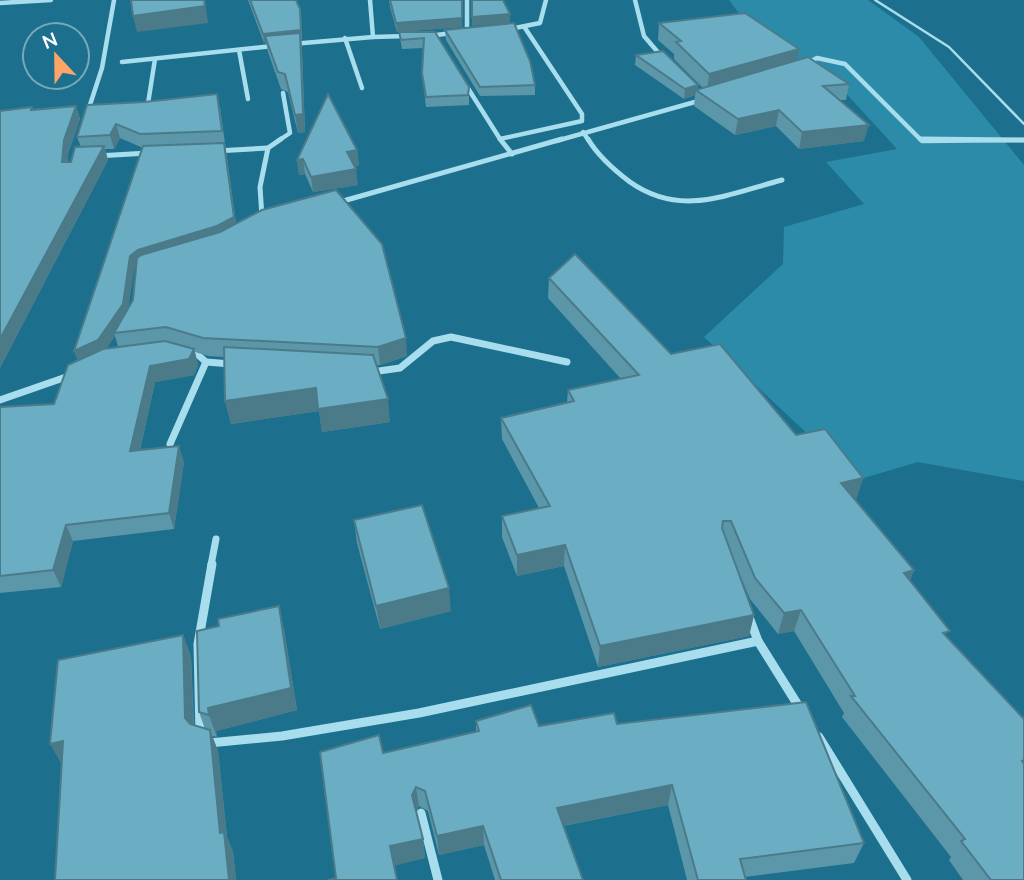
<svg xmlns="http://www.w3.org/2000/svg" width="1024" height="880" font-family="'Nunito Sans',sans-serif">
	<rect width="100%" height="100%" fill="#1c708d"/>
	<!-- green -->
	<path fill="#2c8ba9" d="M729,0H868L919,37L1024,165V481L918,462L857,480L704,337L783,264L784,227L864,204L826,162L897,149L821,66L772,57Z"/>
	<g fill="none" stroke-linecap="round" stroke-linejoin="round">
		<!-- service -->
		<path stroke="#a8dded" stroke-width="2.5" d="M875,0L949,47L1024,124"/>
		<!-- minor-far3 -->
		<g stroke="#a8dded" stroke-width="4.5">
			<path d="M635,0L644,36L662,57"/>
			<path d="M0,3L51,0"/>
			<path d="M510,29L540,23L546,0"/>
			<path d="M429,36L467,31V0"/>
			<path d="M373,37L407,36"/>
			<path d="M345,38L362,88"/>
			<path d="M292,44L373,37L370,0"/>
			<path d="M239,50L248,99"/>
			<path d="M122,62L273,46"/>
			<path d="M805,64L817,58L845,64L922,141L1024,140"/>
			<path d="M464,82L500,139L582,121V114L525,28"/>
			<path d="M147,110L155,59"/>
			<path d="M88,111L102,68L114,0"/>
			<path d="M583,132L589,141"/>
			<path d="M278,141L290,133L283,93"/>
			<path d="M556,141L702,100"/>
		</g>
		<!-- minor-far2 -->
		<g stroke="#a8dded" stroke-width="5">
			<path d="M500,139L512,154"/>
			<path d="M588,139C598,156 614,170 630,182C681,218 728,194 782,180"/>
			<path d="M920,139L1024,140"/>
			<path d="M216,151L268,148"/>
			<path d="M97,156L148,153"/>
			<path d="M336,203L562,139"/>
			<path d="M262,217L260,187L268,148L281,139"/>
		</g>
		<!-- minor-far1 -->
		<g stroke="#a8dded" stroke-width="7">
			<path d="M187,352L197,354L206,362L231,364"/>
			<path d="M372,372L400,368L433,341L451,337L567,362"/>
			<path d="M0,400L69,376"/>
			<path d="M170,444L206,362"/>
			<path d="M211,565L216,539"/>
		</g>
		<!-- minor -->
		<g stroke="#a8dded" stroke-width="9">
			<path d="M749,617L758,641L801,710"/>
			<path d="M200,736L198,644L212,564"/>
			<path d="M819,737L907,880"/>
			<path d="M209,743L282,736L419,713L758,641"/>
			<path d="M421,813L438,880"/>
		</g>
	</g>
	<!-- wall -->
	<g fill="#5c96a9" fill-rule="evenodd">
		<path d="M248,0H296L301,17L302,39H301L302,49L305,132L298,133L288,92L281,89L268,52L266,43H264Z"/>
		<path d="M389,0H462V27L397,32L390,7Z"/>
		<path d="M659,23L797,60L849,84L846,100H840L864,141L799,149L776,126L735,135L694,106L695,95L684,99L635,65L636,55L698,85L697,90L703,88L674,59V54L658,40Z"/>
		<path d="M445,30L535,85V95L480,96L446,40Z"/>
		<path d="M399,32H435L469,87V105L426,107L422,73L423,48L402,49Z"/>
		<path d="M87,105L220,107L236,223L407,356L380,365H377L390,422L322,432L319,411L231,424L225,401L224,357L208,356L195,352L198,365L194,375L155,382L140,450L184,462L174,529L73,541L61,587L0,593V407L54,404L77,361L143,148L120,138L114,149H105L108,160L0,368L33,109L76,106L80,119L68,154V162H71L81,147L77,137ZM136,267L133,300L128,309L134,269ZM115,336L118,347L106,349Z"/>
		<path d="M357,150L359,166H354L358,185L313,192L305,174L299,175L297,160Z"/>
		<path d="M549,278L671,354L863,478L856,499H855L914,570L910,580L947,637L1024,880H963L949,860L951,857L842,717L844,713L794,631L778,634L750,599L734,561L754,615L749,636L598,667L564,566L517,576L502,537V516L539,508L502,439L501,418L567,402L568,390L621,379L548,298Z"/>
		<path d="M354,520L451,611L380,629L357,543Z"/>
		<path d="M284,629L297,710L216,731L217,737L212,736L218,751L227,837L233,852L236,880H55L183,635L191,657L194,725L205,729L199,712Z"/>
		<path d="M476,721L539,726L617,724L864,843L854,863L745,877L746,880H687L668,805L563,826L583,880H495L484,845L439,855L428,811L419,806L416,812L423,839L425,858L336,878L383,753L476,732Z"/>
	</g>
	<!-- shaded-wall -->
	<g fill="#4b7a89">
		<path d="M205,0L208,23L137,32L133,16Z"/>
		<path d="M462,0V27L397,32L396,23Z"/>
		<path d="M300,9L305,132L298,133L295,115L300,39L265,36L266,43H264L263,34Z"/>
		<path d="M510,14V23L472,26V17Z"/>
		<path d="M799,49L796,66L707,92L709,74Z"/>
		<path d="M698,85L695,95L684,99L685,89Z"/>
		<path d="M76,106L80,119L68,154L67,176L62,162L64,140Z"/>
		<path d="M779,110L776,126L735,135L738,119Z"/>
		<path d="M116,124L120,138L114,149L110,135Z"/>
		<path d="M869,125L864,141L799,149L802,132Z"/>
		<path d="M224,143L237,230L141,263L134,269L127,318L114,333L115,336L103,354L79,365L74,351L130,256Z"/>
		<path d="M104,146L108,160L0,368V339Z"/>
		<path d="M357,150L359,166L349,167L347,152Z"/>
		<path d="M303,159L305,174L299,175L297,160Z"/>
		<path d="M356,169L358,185L313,192L311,177Z"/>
		<path d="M406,338L407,356L380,365L378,347Z"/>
		<path d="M194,349L198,365L194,375L155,382L136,467L130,451L150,366Z"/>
		<path d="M316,388L388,399L390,422L322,432L319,411L231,424L225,401Z"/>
		<path d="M179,446L184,462L174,529L169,513Z"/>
		<path d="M863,478L856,499L834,504L841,483Z"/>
		<path d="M66,525L73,541L61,587L53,570Z"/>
		<path d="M565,545L564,566L517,576V555Z"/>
		<path d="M914,570L905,591L904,573Z"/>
		<path d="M449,588L451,611L380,629L376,606Z"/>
		<path d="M279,606L284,629L297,710L216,731L217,737L209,715L208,708Z"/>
		<path d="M801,610L794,631L778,634L784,613Z"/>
		<path d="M754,615L749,636L598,667L600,646Z"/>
		<path d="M183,635L191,657L194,740L185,718Z"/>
		<path d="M210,730L218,751L227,837L233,852L236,880H229L220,833Z"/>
		<path d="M63,741L62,765L50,744Z"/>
		<path d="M672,785L668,805L556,827L557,808Z"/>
		<path d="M416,787L419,806L414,815L412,795Z"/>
		<path d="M483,826L484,845L439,855L437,836Z"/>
		<path d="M423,839L425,858L394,866L390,846Z"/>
	</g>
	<!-- building -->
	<g fill="#6baec4" stroke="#4b7a89" stroke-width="2">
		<path d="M131,0H204L205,6L133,16Z"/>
		<path d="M250,0H296L300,9L301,30L263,34Z"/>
		<path d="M390,0H462V18L396,23Z"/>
		<path d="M472,0H503L510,14L472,17Z"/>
		<path d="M745,13L799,49L709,74L676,42L681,41L659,23Z"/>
		<path d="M514,23L530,61L535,85L480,87L445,30Z"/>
		<path d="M399,32H435L469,87L468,95L426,97L422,73L424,38L401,40Z"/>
		<path d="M300,33L303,114L295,115L285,74L278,72L265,36Z"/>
		<path d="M663,51L698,85L685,89L636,55Z"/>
		<path d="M808,57L849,84L823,86L869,125L802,132L779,110L738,119L696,90Z"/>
		<path d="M217,94L222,131L140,134L116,124L110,135L77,137L87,105L144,102Z"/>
		<path d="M328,94L357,150L347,152L356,169L311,177L303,159L297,160Z"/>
		<path d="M76,106L64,140L62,162H71L75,147L104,146L0,339V111L32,107L31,110Z"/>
		<path d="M224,143L234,217L217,226L138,250L130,256L123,304L98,340L74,351L143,146Z"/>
		<path d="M336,190L382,244L406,338L378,347L203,338L166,327L114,333L133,300L137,258L141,255L220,232L262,210Z"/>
		<path d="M575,254L671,354L720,344L796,435L825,429L863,478L841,483L914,570L904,573L950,631L943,633L1024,719V760L1022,761L1024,764V880H991L961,841L965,839L851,696H855L801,610L784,613L755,578L731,521H723L722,528L754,615L600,646L565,545L517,555L502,516L550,506L501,418L574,401L568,390L639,375L549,278Z"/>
		<path d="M165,341L194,349L189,359L150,366L130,451L179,446L169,513L66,525L53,570L0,576V407L54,404L68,365L103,349Z"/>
		<path d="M224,347L373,355L388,399L318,409L316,388L225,401Z"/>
		<path d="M422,505L449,588L376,606L354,520Z"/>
		<path d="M279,606L291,688L208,708L209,715L199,712L197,631L219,626L218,619Z"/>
		<path d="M183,635L185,718L190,724L210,730L220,833L224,832L229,880H55L63,741L50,744L58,660Z"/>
		<path d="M806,702L864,843L740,859L746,880H698L672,785L557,808L583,880H501L483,826L437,836L425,791L416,787L412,795L423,839L390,846L397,880H328L336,878L320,752L379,735L383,753L479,731L476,721L531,705L539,726L614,713L617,724Z"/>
	</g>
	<!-- north arrow -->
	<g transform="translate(56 56) rotate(338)"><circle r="33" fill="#1c708d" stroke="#77a9bb" stroke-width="2"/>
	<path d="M0-5L12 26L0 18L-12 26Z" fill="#fea466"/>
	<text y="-10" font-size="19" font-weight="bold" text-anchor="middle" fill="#ffffff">N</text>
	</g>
</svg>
